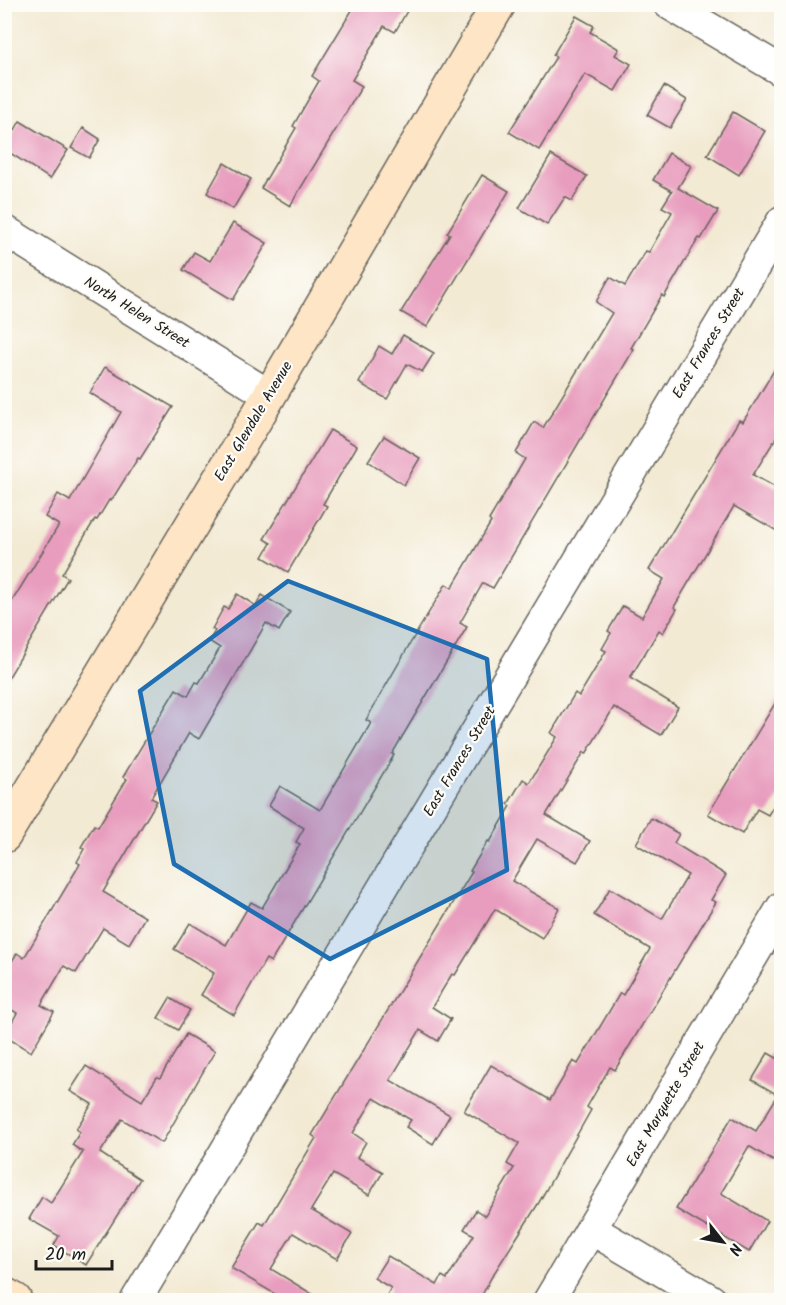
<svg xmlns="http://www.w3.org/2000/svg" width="786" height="1305" font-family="Kalam,sans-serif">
	<rect width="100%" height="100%" fill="#fdfcf7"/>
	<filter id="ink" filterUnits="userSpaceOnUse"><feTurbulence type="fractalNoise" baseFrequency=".0167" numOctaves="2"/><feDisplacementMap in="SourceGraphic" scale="12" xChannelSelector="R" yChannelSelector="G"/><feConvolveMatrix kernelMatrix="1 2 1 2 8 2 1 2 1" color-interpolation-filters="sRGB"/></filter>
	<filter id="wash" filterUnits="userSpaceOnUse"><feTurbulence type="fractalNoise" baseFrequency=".008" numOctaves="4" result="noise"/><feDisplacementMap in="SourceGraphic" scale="24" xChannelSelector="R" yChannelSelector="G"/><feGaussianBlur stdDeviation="1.35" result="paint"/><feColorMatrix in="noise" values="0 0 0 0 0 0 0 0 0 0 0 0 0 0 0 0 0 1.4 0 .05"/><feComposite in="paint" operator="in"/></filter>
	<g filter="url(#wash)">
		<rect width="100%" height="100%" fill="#f3ead4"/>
		<g id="blocks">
			<!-- building -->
			<g fill="#e89dbe">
				<path d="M349,4H411L395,32L384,26L352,80L362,86L290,206L261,188L296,128L293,126L319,81L312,76L354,7Z"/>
				<path d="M576,16L594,26L590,32L619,49L615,55L631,64L615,91L585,74L539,150L509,132L556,57L553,55Z"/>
				<path d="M664,86L687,100L670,128L647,115Z"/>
				<path d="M733,112L765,131L739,175L707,155Z"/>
				<path d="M20,121L68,150L50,179L4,149Z"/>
				<path d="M83,128L100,139L89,158L71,148Z"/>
				<path d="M669,153L691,166L678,188L718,211L701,239L699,238L692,249L664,297L662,295L631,348L634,349L493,588L483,583L460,623L467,627L392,754L394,755L271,962L266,959L234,1015L201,995L214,973L174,949L190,923L226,945L251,902L262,908L300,844L296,842L304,828L269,806L280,786L320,810L371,723L366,720L411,642L446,584L452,588L491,522L489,520L525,459L516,453L534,422L543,428L612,313L596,302L610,277L625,286L646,251L649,252L672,212L662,207L672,191L653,180Z"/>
				<path d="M551,155L587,176L572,201L565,197L547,225L519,208Z"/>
				<path d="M224,163L251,179L233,209L207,193Z"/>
				<path d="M482,175L509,191L427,327L401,312L450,234L447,233Z"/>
				<path d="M233,223L267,243L233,300L183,270L194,252L210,261Z"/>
				<path d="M403,335L434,353L422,372L407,364L387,399L359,383L379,346L392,354Z"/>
				<path d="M782,357V428L753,475L782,491V534L734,506L674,607L677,609L663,633L659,630L630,678L678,707L661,735L614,707L586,754L584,752L546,815L590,841L577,862L537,839L512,881L559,908L542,938L495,909L455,975L452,974L432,1007L451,1019L438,1041L420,1030L390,1080L450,1115L433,1144L406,1127L411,1120L374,1098L353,1133L366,1142L357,1157L383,1172L369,1195L333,1174L311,1210L352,1234L337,1259L293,1233L271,1269L322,1300H285L231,1268L259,1222L264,1225L316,1138L312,1135L472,872L470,871L488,841L490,842L511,806L508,804L523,779L529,783L557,737L551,733L575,693L579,696L606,651L602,649L611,633L608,631L623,606L642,617L664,579L649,570L739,420L743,422Z"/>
				<path d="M105,367L173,407L140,459L138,458L111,501L109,500L97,520L95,519L62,574L68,578L4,685V599L11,603L59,525L45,517L58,494L70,501L121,412L90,393Z"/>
				<path d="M330,430L357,446L323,504L327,506L288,572L263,557L271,543L264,539Z"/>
				<path d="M384,436L420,458L404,485L368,461Z"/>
				<path d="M237,594L256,606L262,595L290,612L279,631L266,623L199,739L189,733L151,798L157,801L103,892L145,917L129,944L103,928L76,973L64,966L41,1005L54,1012L31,1052L4,1036L17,1013L4,1005V974L17,953L24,958L80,864L77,862L84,849L81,847L94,825L98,827L127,779L123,777L176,689L188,696L196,682L199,683L220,648L209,641L215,631L212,629L224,607L228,609Z"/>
				<path d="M782,692V792L768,815L757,809L742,834L708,814Z"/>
				<path d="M651,818L679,834L674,843L726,875L711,900L716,902L615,1070L610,1067L587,1107L591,1110L538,1204L491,1278L480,1299L483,1300H384L391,1288L374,1278L388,1256L437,1285L442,1276L447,1279L474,1235L464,1229L476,1210L485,1216L514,1168L507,1164L519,1143L464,1111L491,1065L550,1100L573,1061L578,1064L620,993L623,995L650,949L594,915L610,888L662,919L688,875L636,844Z"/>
				<path d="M170,998L190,1010L178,1030L158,1018Z"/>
				<path d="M186,1034L215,1051L162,1143L122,1119L100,1153L140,1179L86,1265L54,1245L59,1236L29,1219L42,1197L51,1203L83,1152L72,1145L80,1132L76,1129L92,1104L70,1091L86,1066L142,1101L157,1077L160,1078Z"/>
				<path d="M768,1053L782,1061V1147L773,1161L749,1146L721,1193L767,1221L749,1252L676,1209L732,1117L756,1131L778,1095L752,1080Z"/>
			</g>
		</g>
	</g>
	<g filter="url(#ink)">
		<use href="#blocks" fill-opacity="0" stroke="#67645c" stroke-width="1.5"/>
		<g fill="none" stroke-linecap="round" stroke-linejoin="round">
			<!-- street casing -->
			<g stroke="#67645c" stroke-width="33">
				<g id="street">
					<path d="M669,4L782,71"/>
					<path d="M4,230L269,395"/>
					<path d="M591,1229L711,1300"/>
					<path d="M136,1300L782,221"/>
					<path d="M549,1300L782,907"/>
				</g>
			</g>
			<!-- secondary casing -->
			<g stroke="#67645c" stroke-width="36">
				<g id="secondary">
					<path d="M4,836L255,420L499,4"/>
					<path d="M4,1294L15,1300"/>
				</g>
			</g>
			<!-- street -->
			<use href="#street" stroke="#fff" stroke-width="30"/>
			<!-- secondary -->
			<use href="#secondary" stroke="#fde5c5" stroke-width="33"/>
		</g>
	</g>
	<!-- marked area -->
	<path fill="#1f6fb2" fill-opacity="0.2" stroke="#1f6fb2" stroke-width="4.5" stroke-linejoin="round" d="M288,581L487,659L507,870L330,959L174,864L140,691Z"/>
	<g text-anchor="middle" stroke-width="4.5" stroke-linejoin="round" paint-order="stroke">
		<!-- street labels -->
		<g font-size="15" fill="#1c1c1c" stroke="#fdfcf7">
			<text transform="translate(137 312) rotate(32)" y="5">North Helen Street</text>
			<text transform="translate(708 343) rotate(-59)" y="5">East Frances Street</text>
			<text transform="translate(253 421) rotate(-59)" y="5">East Glendale Avenue</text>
			<text transform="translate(459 761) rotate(-59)" y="5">East Frances Street</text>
			<text transform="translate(665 1104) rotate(-60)" y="5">East Marquette Street</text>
		</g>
	</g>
	<!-- margin -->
	<rect width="786" height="1305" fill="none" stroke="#fdfcf7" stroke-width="24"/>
	<!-- north arrow -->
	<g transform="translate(723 1242) rotate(121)" stroke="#fdfcf7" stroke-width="4.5" paint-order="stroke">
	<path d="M0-4.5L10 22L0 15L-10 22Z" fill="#1c1c1c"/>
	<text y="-9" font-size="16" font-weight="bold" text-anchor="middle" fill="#1c1c1c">N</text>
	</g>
	<!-- scale -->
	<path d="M36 1260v9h76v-9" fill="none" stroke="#1c1c1c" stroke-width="3"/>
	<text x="45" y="1260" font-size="18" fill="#1c1c1c" stroke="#fdfcf7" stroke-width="4.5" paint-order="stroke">20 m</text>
</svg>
